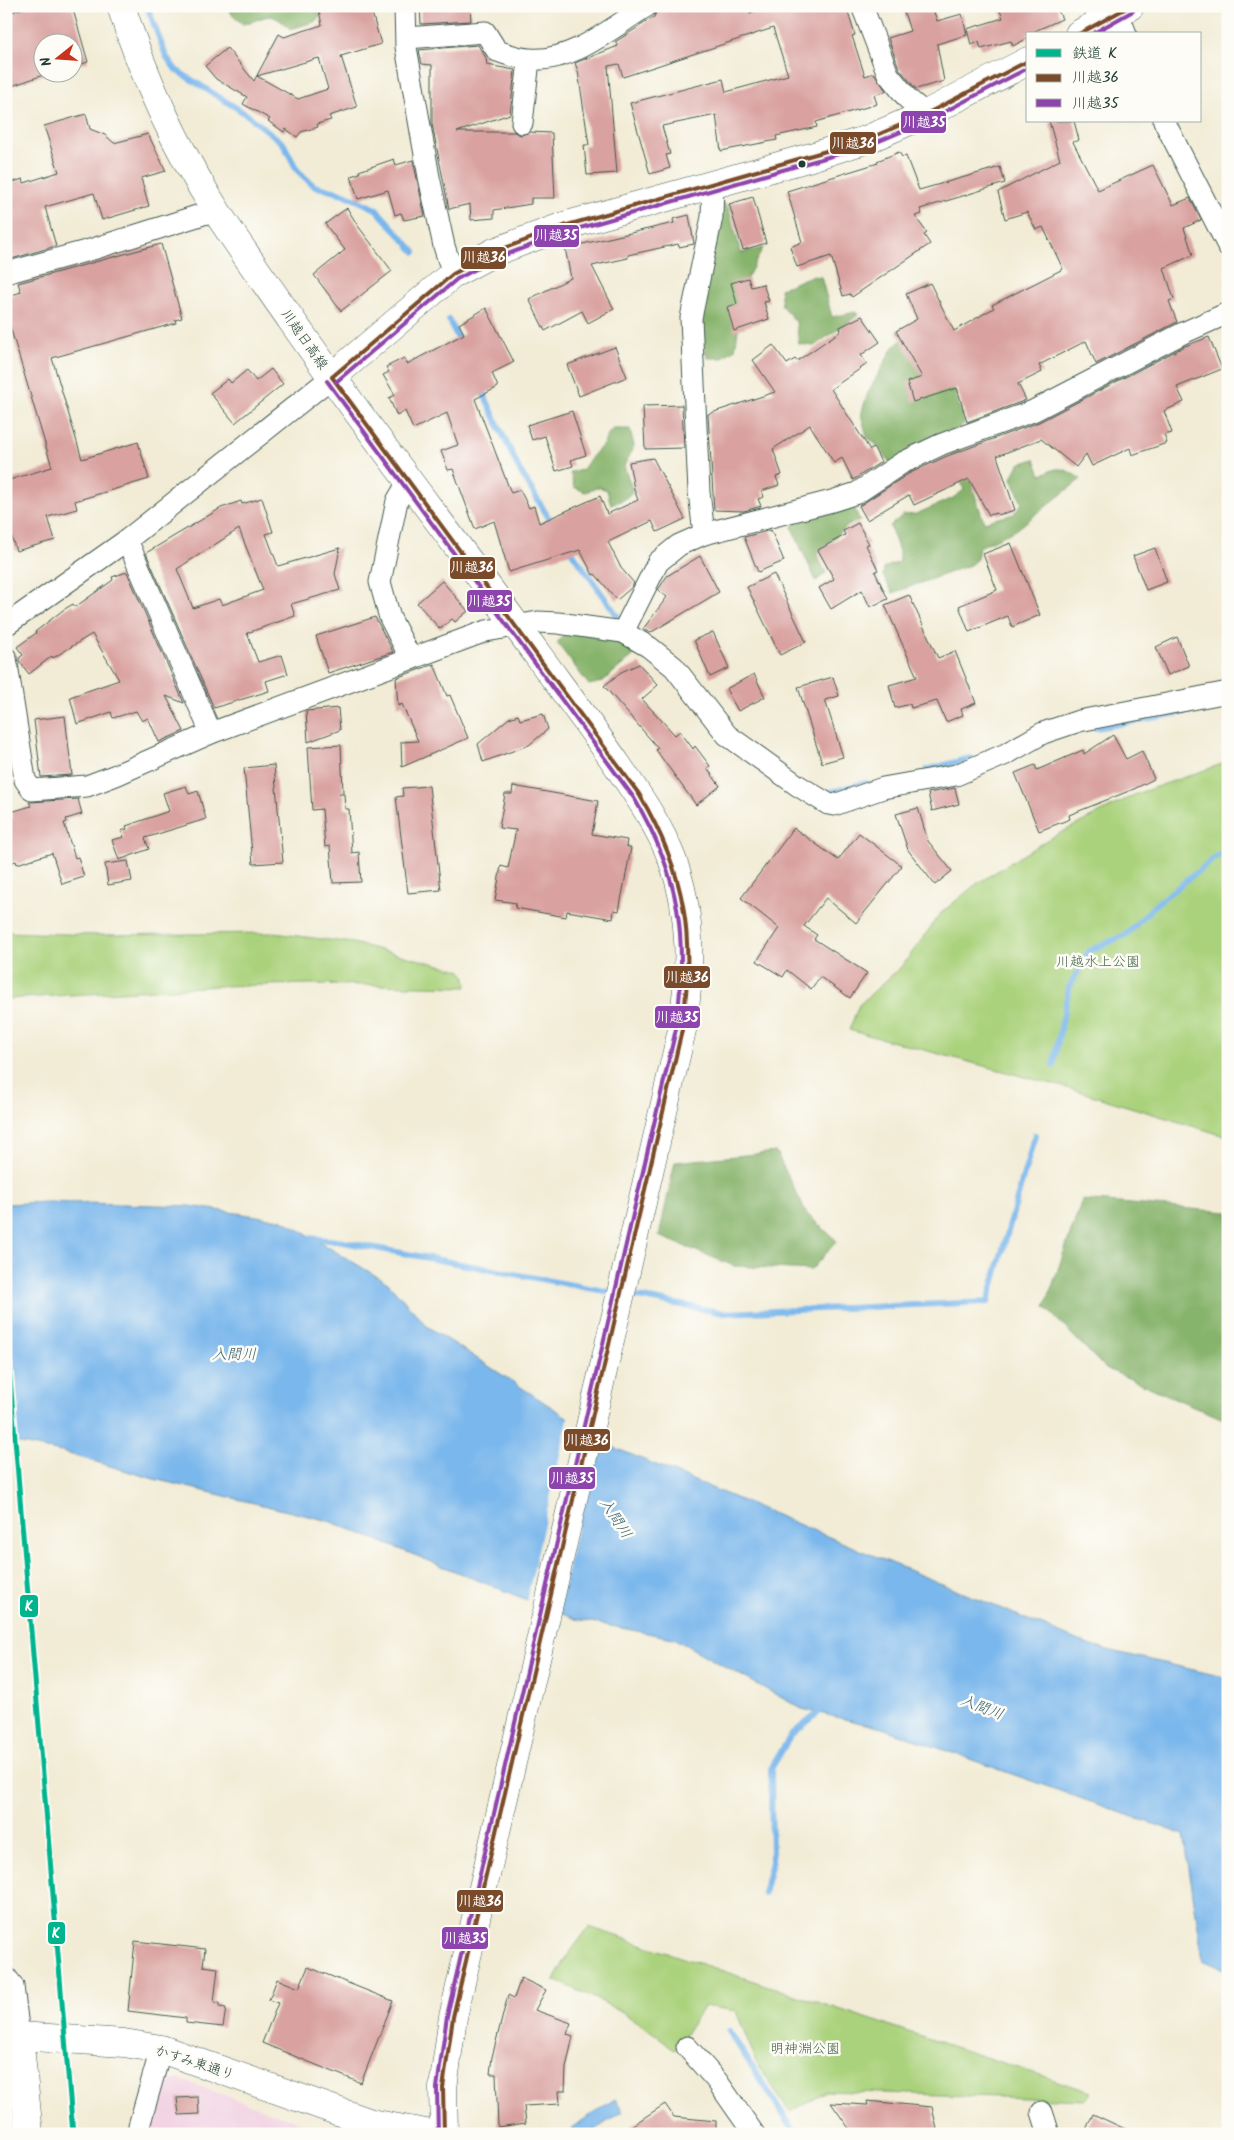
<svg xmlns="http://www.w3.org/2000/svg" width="1234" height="2140" font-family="Kalam,'Klee One',sans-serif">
	<rect width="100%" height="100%" fill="#fdfcf7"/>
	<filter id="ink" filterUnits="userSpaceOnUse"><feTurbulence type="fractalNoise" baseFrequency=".02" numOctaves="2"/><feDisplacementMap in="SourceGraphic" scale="10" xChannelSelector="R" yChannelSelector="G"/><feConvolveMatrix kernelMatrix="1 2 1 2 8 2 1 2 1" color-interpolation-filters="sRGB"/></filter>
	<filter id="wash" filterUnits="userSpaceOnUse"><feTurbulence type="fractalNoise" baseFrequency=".0096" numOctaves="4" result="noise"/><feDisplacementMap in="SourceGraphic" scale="20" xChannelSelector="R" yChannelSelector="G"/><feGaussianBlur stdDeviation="1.12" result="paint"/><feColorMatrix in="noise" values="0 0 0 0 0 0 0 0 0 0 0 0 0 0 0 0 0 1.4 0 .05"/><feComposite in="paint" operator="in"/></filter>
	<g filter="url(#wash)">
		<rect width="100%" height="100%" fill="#f2ecd6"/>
		<!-- built -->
		<path fill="#f1d0e2" d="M179,2079L299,2122L333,2134H148V2118L159,2085Z"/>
		<!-- green -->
		<g fill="#aad27c" stroke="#648858">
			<path d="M1228,762V1137L1078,1091L849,1030L859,1005L903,965L941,913L975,885L1045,841L1136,794Z"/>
			<path d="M6,932L95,935L274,933L353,943L460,970L466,977L467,987L313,984L218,986L6,999Z"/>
			<path d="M589,1927L1091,2092L1086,2100L826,2091L790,2112L757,2064L736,2011L704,2006L675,2050C639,2019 598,1998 554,1980L568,1955Z"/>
		</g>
		<!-- forest -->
		<g fill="#87b46c" stroke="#537850">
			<path d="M227,6H317L320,17L314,22L290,29C269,8 268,18 243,24L233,16Z"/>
			<path d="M722,202L728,207L741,253L763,248L746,280L735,349L722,358H708C690,316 713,246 722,202Z"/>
			<path d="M811,276L821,277L832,317L856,312L858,315L814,346L799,344L796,322L782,306L780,289Z"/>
			<path d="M922,336L946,361L964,424L950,435L889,462L879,447L867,437L861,414L868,393L892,349L899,342Z"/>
			<path d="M613,429H630L634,446L624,466L633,491L625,499L611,505L607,490L599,487L585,492L574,487L570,472L583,470C589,459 594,455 602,446C607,440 606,434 613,429Z"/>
			<path d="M959,447L984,522L1014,514L1022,503L1012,478L1019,464L1035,459L1041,475C1060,465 1064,468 1081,479L1016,530L979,547L977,559L970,565L893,593L883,576L884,568L899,562V551L890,526L903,515L916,514L953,498L964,490L951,451Z"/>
			<path d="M852,503L860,521L851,523L816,553L826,573L816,581L792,528L796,517Z"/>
			<path d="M567,631L625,642L641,649L602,682L589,685L557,643Z"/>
			<path d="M776,1152L807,1214L837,1241L811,1270L734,1266L659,1236L675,1162Z"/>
			<path d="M1082,1200L1228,1212V1416L1221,1418L1105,1368L1045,1307Z"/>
		</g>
		<!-- water -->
		<g fill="#7ab7ec" stroke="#4c7a90">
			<path d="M47,1202L190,1206L283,1220L388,1283L427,1326L613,1447L1091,1646L1228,1678V1971L1203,1960L1184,1835L882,1728L802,1709L673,1638L575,1619L329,1521L154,1479L62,1452L6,1441V1204Z"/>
			<path d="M615,2099L623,2111L589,2134H575L571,2128Z"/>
		</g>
		<!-- pier -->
		<path fill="#f2ecd6" d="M569,1415L599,1435L557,1615L526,1603Z"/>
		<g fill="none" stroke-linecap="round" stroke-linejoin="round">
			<!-- stream -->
			<g stroke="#7ab7ec" stroke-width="6">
				<path d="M147,6L166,56L176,70L246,114L283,143L297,170L314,186L344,194L376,209L415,252"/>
				<path d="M449,320L461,345"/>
				<path d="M481,388L519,469L553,525"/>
				<path d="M567,545L619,618"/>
				<path d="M1096,728L1228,704"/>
				<path d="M927,770L971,758"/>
				<path d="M823,794L866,783"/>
				<path d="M1053,1066L1069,988L1089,951L1127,934L1156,904L1228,848"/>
				<path d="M307,1238L338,1241L615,1293"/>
				<path d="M627,1295L724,1313L988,1302L1035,1135"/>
				<path d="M764,1893L772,1862L771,1769L791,1735L817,1714L818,1706"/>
				<path d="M729,2031L796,2134"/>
			</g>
		</g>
		<g id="blocks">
			<!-- building -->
			<g fill="#d9a2a0" fill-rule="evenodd">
				<path d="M29,6H72L88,62L72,67V42H42V72H52L6,88V14Z"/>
				<path d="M318,6H370L381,44L341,56L357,107L329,116L331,120L317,124L318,127L301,132L297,137L286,129L284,132L268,121L270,119L243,104L247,97L216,79L205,66L227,48L254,81L279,34L284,37L322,25ZM319,58L328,89L298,99L257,76Z"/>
				<path d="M420,6H470L471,21L421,24Z"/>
				<path d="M659,6H748L750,13L767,6H846L855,35L852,36L865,76L874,73L886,91L874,95L877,104L816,122L817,127L776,136L777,140L721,151L716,115L662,126L670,154L666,155L670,168L650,174L630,103L723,79L726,92L788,75L773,28L623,77L619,64L608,66L617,173L587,175L584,145H589L578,71L575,63L618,46L615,42L654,17Z"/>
				<path d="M902,6H932L937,21L962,14L967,35L937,44L944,81L916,89L899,68L888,38L910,31Z"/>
				<path d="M998,6H1056L1062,19L1028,34V38L1013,46L1011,41L981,49L979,42L971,45L967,29L1003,18Z"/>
				<path d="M478,45L486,58L487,65L515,70L510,114L457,132H514L521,135L530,132L552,133L555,198H531V204L494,210V218L471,220L470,204L449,209L432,124V65L422,64L419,50Z"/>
				<path d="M86,114L90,129L105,135L114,143L148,134L166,171L141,178L149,206L102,220L94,193L45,207L56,246L11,259L6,241V184L23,179L24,183L59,172L44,126Z"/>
				<path d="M1049,121H1074L1079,140L1073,142L1098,190L1153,165L1173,205L1190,198L1201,220L1184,228L1193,255L1164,268L1174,299L1169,301L1177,322L1096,364L1086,341L1039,365L1042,372L1018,384L1026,400L967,422L957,388L913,402L907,382L922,377L896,331L917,319L906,294L930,283L954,331L994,308L992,305L1063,269L1043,227L1036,230L1027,212L1005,219L998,192L1060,160Z"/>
				<path d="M899,152L902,157L906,156L919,190L1000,167L1005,183L920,209L922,214L915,216L927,233L924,235L930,244L852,297L850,294L843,296L831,256L797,267L790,247L802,242L787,191L878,163L877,161Z"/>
				<path d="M394,159L396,165L413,160L425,216L404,220L401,213L395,215L388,190L358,199L351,176L360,173L359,171Z"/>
				<path d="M753,197L766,243L743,250L729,204Z"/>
				<path d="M347,208L358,226L392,271L341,311L314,275L345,250L325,224Z"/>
				<path d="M689,215L694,244L679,247L678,244L628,255V258L592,266L614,309L588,323L582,311L545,331L529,299L571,278L565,248L674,223L673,219Z"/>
				<path d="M161,244L182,318L175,320L176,323L52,358L82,459L138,442L149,479L75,501L77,509L48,517L55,540L16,551L6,519V481L52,467L6,313V297L21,292L18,283Z"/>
				<path d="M748,278L751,287L763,284L769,301L764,302L769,319L734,331L727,307L737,304L731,283Z"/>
				<path d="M486,308L514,362L492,373L498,387L475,399L511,493L520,490L529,508L534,506L539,523L600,496L607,514L638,500L634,489L629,462L653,458L685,519L657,532L652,521L608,542L621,568L634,583L631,588L617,600L595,574L593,575L580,550L509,572L494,521L475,529L453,469L448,470L441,451L458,445L447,413L413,429L405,411L397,416L389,398L395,395L383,375L389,372L386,367L404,358L407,364L464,334L459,324Z"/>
				<path d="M862,316L880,342L861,355L867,364L831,389L870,450L874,448L881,462L853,480L842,458L834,463L810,425L773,449L782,475L776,477L779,485L762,491L764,497L758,499L761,506L744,511L714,510L708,414L775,392L753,360L773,345L787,364L795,359L797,361L841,331L840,327Z"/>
				<path d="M1209,337L1222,369L1177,387L1184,402L1164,411L1172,433L1164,435L1167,443L1132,455L1130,448L1092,466L1086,454L1076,467L1041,439L997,456L1015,510L998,515L997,513L989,515L969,479L914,505L909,495L867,520L859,506L908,474L947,456L1039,422L1185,346Z"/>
				<path d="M615,347L627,377L579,396L567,365Z"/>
				<path d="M271,369L283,384L235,423L210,393L228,379L231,383L247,370L256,381Z"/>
				<path d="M682,405L684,448L645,449L643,406Z"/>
				<path d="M572,411L586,455L571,460L573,466L556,471L545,436L532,440L527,425Z"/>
				<path d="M262,498L273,532L266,534L278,566L340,548L335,574L340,590L291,604L295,616L247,633L258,662L282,655L288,674L266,681L269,691L214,708L146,553L221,508L241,501L242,504ZM239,529L263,590L222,605L219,599L193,608L177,569Z"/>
				<path d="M858,523L869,544L866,545L878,570L875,572L888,599L870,607L862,590L831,609L819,588L834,579L818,550L845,535L843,531Z"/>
				<path d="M771,530L784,561L758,572L744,537Z"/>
				<path d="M1011,543L1040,615L1012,627L1008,616L969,632L959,606L997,590L983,554Z"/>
				<path d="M1155,548L1167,582L1146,590L1133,556Z"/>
				<path d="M700,556L719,592L650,633L643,629L667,597L658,590L667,576Z"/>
				<path d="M127,572L184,703L166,696L184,731L159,742L148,718L142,721L136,711L113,718L111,712L77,724L70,697L119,680L92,634L53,658L52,656L29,674L19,661V658L23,655L17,647L36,633L35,632L63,610L73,604L75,607L113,580L112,577Z"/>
				<path d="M774,574L806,642L780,655L747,587Z"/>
				<path d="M442,581L468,611L455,622L452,619L440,629L417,603Z"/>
				<path d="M909,595L938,658L955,651L976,703L961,709L963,715L946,722L937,701L911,708L910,704L895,708L889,685L917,677L885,605Z"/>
				<path d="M375,617L393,652L328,673L316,636Z"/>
				<path d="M713,632L729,668L710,677L694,640Z"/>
				<path d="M1177,637L1189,666L1168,675L1156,647Z"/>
				<path d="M434,664L447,696L450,695L468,738L402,767L401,742L418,741L402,704L398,706L396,678Z"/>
				<path d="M639,664L658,685L642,699L675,735L680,731L693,749L695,746L710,766L707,768L720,786L696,805L656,750L658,748L604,686L621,672Z"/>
				<path d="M754,674L765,697L738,711L726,689Z"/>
				<path d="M833,677L839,696L825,700L843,757L822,763L798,687Z"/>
				<path d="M338,708L340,730L308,742L306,711Z"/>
				<path d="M543,714L548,729L529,745L483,762L478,744L509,718L518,715L520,720Z"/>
				<path d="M65,716L72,775L41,777L34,720Z"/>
				<path d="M1113,735L1126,759L1142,751L1154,779L1134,789L1069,815L1070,819L1039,831L1015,773L1035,765L1037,770L1083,750L1084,754Z"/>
				<path d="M341,745L343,792L339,794H344L345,809H349L352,853L359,852L361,882L333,883L330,846L325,847L322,809L312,810L308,747Z"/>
				<path d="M274,765L283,862L253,864L244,768Z"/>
				<path d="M186,786L189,794L198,791L206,819L145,838L149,849L119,860L112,840L124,837L121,831L127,829L126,826L169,811L163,793Z"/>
				<path d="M429,786L441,890L408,893L396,797L403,796L402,788Z"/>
				<path d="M513,786L598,801L592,834L627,840L626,846L631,848L619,911L614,910L613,919L567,911L566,917L515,908L516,903L495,900L501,866L508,868L516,830L499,828L505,794H512Z"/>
				<path d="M955,788L959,804L932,811L928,793Z"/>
				<path d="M78,799L82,814L66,819L67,822L64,823L75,858L78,857L84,877L62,884L52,853L17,864L16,861L10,863L6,852V820L13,818L11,812L31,806L29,802Z"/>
				<path d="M918,808L928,841L952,871L935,885L908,850L896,814Z"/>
				<path d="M794,828L838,860L859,833L902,866L856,923L826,898L804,926L817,935L814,939L867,973L850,998L820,977L811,989L787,970L783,977L757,961L779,928L741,898Z"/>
				<path d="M128,861L132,881L108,885L105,864Z"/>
				<path d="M135,1941L205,1949L203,1966L218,1968L214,2002L219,2003V2007L226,2008L223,2027L186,2023V2018L128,2011Z"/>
				<path d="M308,1967L393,2001L361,2083L262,2043L278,2003L269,2000L277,1979L299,1988Z"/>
				<path d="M521,1978L546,1990L535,2010L571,2023L567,2034L573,2036L566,2068L565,2091H559L560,2104L524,2106L526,2123L498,2127L496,2074H490L492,2057L508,1995L514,1998Z"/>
				<path d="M198,2097L199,2114L179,2115L177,2098Z"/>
				<path d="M867,2101L932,2107L938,2134H853L831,2103L868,2105Z"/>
				<path d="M665,2104L674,2117L716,2121V2134H619Z"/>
				<path d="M1093,2114L1136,2134H1084Z"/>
			</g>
		</g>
	</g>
	<g filter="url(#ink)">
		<use href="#blocks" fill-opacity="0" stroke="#3f574c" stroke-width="1"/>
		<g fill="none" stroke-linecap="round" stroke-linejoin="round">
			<!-- street casing -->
			<g stroke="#3f574c" stroke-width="23">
				<g id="street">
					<path d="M405,6L406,47L429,177L444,246L453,274"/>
					<path d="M862,6L888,74L908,99L926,114"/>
					<path d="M1118,13L1126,34"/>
					<path d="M407,38L485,32L497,51C507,54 519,59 530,59C572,63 612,27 647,6"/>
					<path d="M1164,121L1228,246"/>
					<path d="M522,123L529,60"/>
					<path d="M6,273L93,249L216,210"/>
					<path d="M408,482L397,501L380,582L390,618L411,659"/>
					<path d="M704,534L699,492L691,318L712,217L713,183"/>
					<path d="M127,540L211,733L486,631L538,622L558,623L623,632L649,647L674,667L727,735L797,785L828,804L834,805L883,788L956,775L1006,754L1043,733L1079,721L1228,692"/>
					<path d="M6,625L127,540L332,377"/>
					<path d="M623,632L658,562L679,545L704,534L832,501L857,493L902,463L942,444L1033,411L1183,333L1228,313"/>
					<path d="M6,658L25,780L32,790L87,786L116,775L211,733"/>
					<path d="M6,1977L13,1986L19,2036"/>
					<path d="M687,2047L717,2081L754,2134"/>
					<path d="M1042,2112L1049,2134"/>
					<path d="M138,2134L139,2126L161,2049"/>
				</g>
			</g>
			<!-- secondary casing -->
			<g stroke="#3f574c" stroke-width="29">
				<g id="secondary">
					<path d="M1079,34L1130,6"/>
					<path d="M332,377L453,274L494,252L564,226L811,157L868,139L926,114L1028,61"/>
					<path d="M29,2134L19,2036L124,2043L161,2049L371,2123L431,2134"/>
				</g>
			</g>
			<!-- primary casing -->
			<g stroke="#3f574c" stroke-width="29">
				<path id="primary" d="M121,6C144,78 177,149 217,212C241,249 267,285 292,321C371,434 456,542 537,654C564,691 592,728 618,766C638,795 659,825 672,859C693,915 691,972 682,1030L453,2017L443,2088L444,2134"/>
			</g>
			<!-- street -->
			<use href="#street" stroke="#fff" stroke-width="21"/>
			<!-- secondary -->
			<use href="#secondary" stroke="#fff" stroke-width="28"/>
			<!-- primary -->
			<use href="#primary" stroke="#fff" stroke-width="28"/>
			<!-- bus-1 casing -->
			<g stroke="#fdfcf7" stroke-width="8">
				<g id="bus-1">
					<path d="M1079,34L1130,6"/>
					<path d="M332,377L639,794C687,875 695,938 682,1030L453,2017L443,2088L444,2134"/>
					<path d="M332,377L453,274L494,252L564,226L868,139L926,114L1028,61"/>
				</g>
			</g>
			<!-- bus-2 casing -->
			<g stroke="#fdfcf7" stroke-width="8">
				<g id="bus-2">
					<path d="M1092,34L1133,11"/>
					<path d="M327,381L634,798C681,877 688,939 676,1029L447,2016L437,2088L438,2134"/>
					<path d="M336,382L457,279L497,258L566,232L870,145L929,120L1028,68"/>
				</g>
			</g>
			<!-- bus-1 -->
			<use href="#bus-1" stroke="#7a4b2a" stroke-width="4"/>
			<!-- bus-2 -->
			<use href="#bus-2" stroke="#8e44ad" stroke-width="4"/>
			<!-- rail-1 casing -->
			<g stroke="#fdfcf7" stroke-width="9">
				<path id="rail-1" d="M6,1331L73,2134"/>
			</g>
			<!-- rail-1 -->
			<use href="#rail-1" stroke="#00b48d" stroke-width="5"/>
		</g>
	</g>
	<!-- markers -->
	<circle fill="#1f3d34" stroke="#fdfcf7" stroke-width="2" cx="802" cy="164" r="4.5"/>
	<g text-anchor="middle" stroke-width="5" stroke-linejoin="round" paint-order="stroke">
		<!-- street labels -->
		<g font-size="14" fill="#1f3d34" stroke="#fdfcf7">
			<text transform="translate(305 339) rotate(55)" y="5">川越日高線</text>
			<text transform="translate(195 2062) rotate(18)" y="5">かすみ東通り</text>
		</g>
		<!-- park labels -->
		<g font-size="14" fill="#426246" stroke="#fdfcf7">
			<text x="1098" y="966">川越水上公園</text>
			<text x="805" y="2053">明神淵公園</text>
		</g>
		<!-- water labels -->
		<g font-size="15" font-style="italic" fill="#3a626b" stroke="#fdfcf7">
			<text x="234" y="1359">入間川</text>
			<text transform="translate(616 1518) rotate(57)" y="5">入間川</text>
			<text transform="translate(982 1707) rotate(21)" y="5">入間川</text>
		</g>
	</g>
	<g stroke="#fdfcf7" stroke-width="2">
		<rect x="900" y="110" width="47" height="24" rx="5" fill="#8e44ad"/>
		<rect x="829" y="131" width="48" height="24" rx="5" fill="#7a4b2a"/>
		<rect x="533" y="224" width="47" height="24" rx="5" fill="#8e44ad"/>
		<rect x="460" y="246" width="47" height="24" rx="5" fill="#7a4b2a"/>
		<rect x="449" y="556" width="47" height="24" rx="5" fill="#7a4b2a"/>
		<rect x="466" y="589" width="47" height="24" rx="5" fill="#8e44ad"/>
		<rect x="663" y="965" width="48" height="24" rx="5" fill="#7a4b2a"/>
		<rect x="654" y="1005" width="47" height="24" rx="5" fill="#8e44ad"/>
		<rect x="563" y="1428" width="48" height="24" rx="5" fill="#7a4b2a"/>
		<rect x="548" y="1466" width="48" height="24" rx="5" fill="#8e44ad"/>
		<rect x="19" y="1594" width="20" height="24" rx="5" fill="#00b48d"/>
		<rect x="456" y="1889" width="48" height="24" rx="5" fill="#7a4b2a"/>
		<rect x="47" y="1921" width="19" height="24" rx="5" fill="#00b48d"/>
		<rect x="441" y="1926" width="48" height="24" rx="5" fill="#8e44ad"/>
	</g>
	<g font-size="14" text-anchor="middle" font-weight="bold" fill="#fff">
		<text x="924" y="127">川越35</text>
		<text x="853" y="148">川越36</text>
		<text x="556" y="240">川越35</text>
		<text x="484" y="262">川越36</text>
		<text x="472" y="572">川越36</text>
		<text x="489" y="606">川越35</text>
		<text x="687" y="982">川越36</text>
		<text x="677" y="1022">川越35</text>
		<text x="587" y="1445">川越36</text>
		<text x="572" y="1483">川越35</text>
		<text x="29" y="1611">K</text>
		<text x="480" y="1906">川越36</text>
		<text x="56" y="1938">K</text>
		<text x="465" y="1943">川越35</text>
	</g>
	<!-- margin -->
	<rect width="1234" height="2140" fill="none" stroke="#fdfcf7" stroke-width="25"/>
	<!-- legend -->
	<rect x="1026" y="32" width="175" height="90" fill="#fdfcf7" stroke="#a4b0a9"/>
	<rect x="1036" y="49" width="25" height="8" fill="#00b48d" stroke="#a4b0a9"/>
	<text x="1072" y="58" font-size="15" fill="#1f3d34">鉄道 K</text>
	<rect x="1036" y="74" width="25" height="8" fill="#7a4b2a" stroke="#a4b0a9"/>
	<text x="1072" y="82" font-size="15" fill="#1f3d34">川越36</text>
	<rect x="1036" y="99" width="25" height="8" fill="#8e44ad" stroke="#a4b0a9"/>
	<text x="1072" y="108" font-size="15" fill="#1f3d34">川越35</text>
	<!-- north arrow -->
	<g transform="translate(58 58) rotate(253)"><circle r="24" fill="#fdfcf7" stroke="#a4b0a9"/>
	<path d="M0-4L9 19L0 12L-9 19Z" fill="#c8321e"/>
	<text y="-8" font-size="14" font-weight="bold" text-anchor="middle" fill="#1f3d34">N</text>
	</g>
</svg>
